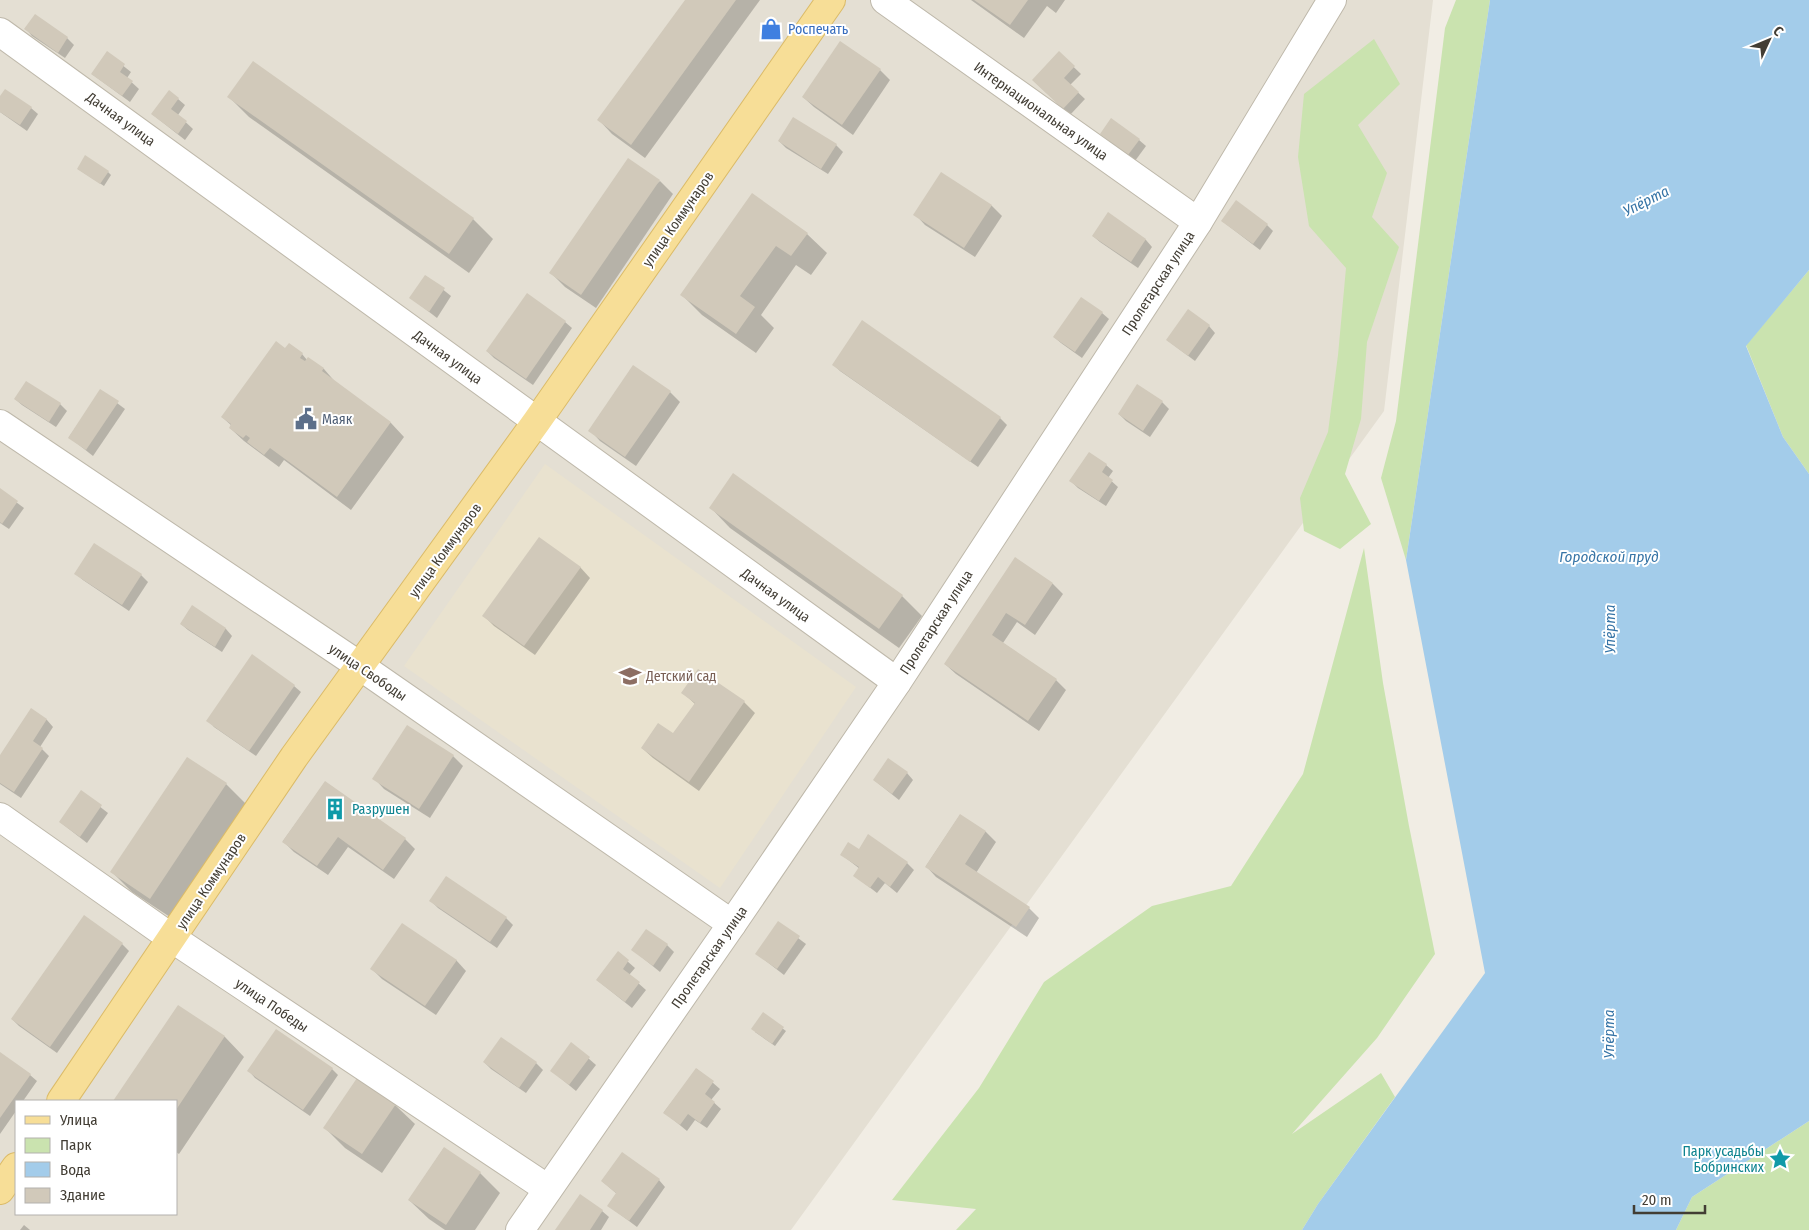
<svg xmlns="http://www.w3.org/2000/svg" width="1809" height="1230" font-family="'Fira Sans Condensed',sans-serif">
	<rect width="100%" height="100%" fill="#f1ede4"/>
	<!-- residential -->
	<path fill="#e4dfd3" fill-rule="evenodd" d="M0,0H1433L1384,411L791,1230H0ZM16,1101H176V1214H16Z"/>
	<!-- education -->
	<path fill="#e9e2cf" d="M545,464L856,687L720,888L404,666Z"/>
	<!-- green -->
	<g fill="#cae3af">
		<path d="M1456,0H1490L1406,560L1381,478L1396,421L1445,28Z"/>
		<path d="M1374,39L1400,84L1358,125L1387,173L1372,217L1399,247L1367,342L1361,419L1345,474L1371,524L1340,549L1304,531L1300,498L1328,432L1338,355L1346,268L1309,226L1298,157L1304,94Z"/>
		<path d="M1809,270V474L1783,437L1746,345Z"/>
		<path d="M1364,548L1383,683L1409,826L1435,954L1377,1038L1292,1134L1381,1073L1395,1097L1318,1204L1302,1230H956L976,1209L892,1200L979,1088L1044,982L1152,906L1231,886L1303,774Z"/>
		<path d="M1809,1121V1230H1676L1692,1197Z"/>
	</g>
	<!-- water -->
	<path fill="#a3ccea" d="M1490,0H1809V270L1746,346L1783,437L1809,474V1121L1692,1197L1676,1230H1302L1318,1204L1485,973L1406,560Z"/>
	<!-- shadow -->
	<g fill="#0003">
		<path d="M686,0H760L645,158L612,134L599,120Z"/>
		<path d="M971,0H1065L1056,13L1047,6L1024,38Z"/>
		<path d="M26,29L67,38L74,45L65,58L32,36Z"/>
		<path d="M107,53L131,72L127,78L139,89L130,102L92,74Z"/>
		<path d="M1059,53L1081,74L1070,85L1085,99L1070,115L1033,80Z"/>
		<path d="M880,70L890,80L853,135L814,107L803,97Z"/>
		<path d="M229,97L473,219L493,239L469,273L249,117Z"/>
		<path d="M0,98L31,108L38,114L27,131L0,112Z"/>
		<path d="M178,99L185,105L178,115L193,129L185,140L152,114Z"/>
		<path d="M1101,134L1139,140L1146,146L1135,161Z"/>
		<path d="M779,141L836,145L843,152L828,174L786,148Z"/>
		<path d="M78,169L108,172L111,175L104,186Z"/>
		<path d="M942,174L992,206L1002,216L975,257L925,225L915,214Z"/>
		<path d="M660,181L673,194L596,308L565,287L551,273Z"/>
		<path d="M752,195L807,234L827,253L811,275L796,265L761,315L774,328L756,353L702,315L682,295Z"/>
		<path d="M1108,214L1146,240L1152,247L1138,268L1100,242L1093,236Z"/>
		<path d="M1222,221L1267,225L1273,231L1260,250Z"/>
		<path d="M426,276L451,296L437,318L411,298Z"/>
		<path d="M1102,313L1109,319L1082,358L1061,343L1054,337Z"/>
		<path d="M565,322L572,328L533,385L494,358L487,351Z"/>
		<path d="M863,322L1000,418L1007,425L978,467L840,371L834,365Z"/>
		<path d="M1209,326L1215,333L1195,361L1167,340Z"/>
		<path d="M285,349L302,354L307,360L308,358L324,369L337,384L391,423L404,437L351,510L284,460L279,467L244,441L230,428L232,426L222,417Z"/>
		<path d="M101,391L125,409L93,456L69,437Z"/>
		<path d="M670,392L680,402L636,466L600,441L590,430Z"/>
		<path d="M15,399L60,404L67,411L56,427L22,405Z"/>
		<path d="M1162,402L1169,409L1150,437L1126,421L1119,414Z"/>
		<path d="M1106,465L1113,471L1108,478L1118,487L1106,506L1078,488L1071,481Z"/>
		<path d="M0,490L24,508L9,529L0,523Z"/>
		<path d="M711,508L902,596L922,616L899,648L730,528Z"/>
		<path d="M1016,559L1053,584L1063,594L1035,635L1017,622L1003,643L1056,680L1066,690L1039,731L956,674L945,664Z"/>
		<path d="M580,567L590,578L535,655L494,626L484,616Z"/>
		<path d="M76,574L141,575L148,582L129,611L83,580Z"/>
		<path d="M192,607L226,629L232,636L222,652L188,630L181,624Z"/>
		<path d="M698,670L744,702L755,713L699,791L653,758L642,748L674,735L695,704L683,693Z"/>
		<path d="M294,686L301,692L256,756L214,727L208,720Z"/>
		<path d="M32,710L47,720L53,727L40,747L49,756L21,798L0,784V758Z"/>
		<path d="M453,756L463,766L430,818L384,789L374,778Z"/>
		<path d="M907,773L913,780L899,800L874,780Z"/>
		<path d="M325,783L405,839L415,849L394,879L348,847L328,875L294,852L283,841Z"/>
		<path d="M226,784L246,804L170,917L132,892L112,872Z"/>
		<path d="M81,792L108,813L87,843L60,822Z"/>
		<path d="M960,815L986,832L996,842L976,873L1029,908L1039,918L1027,937L936,877L926,866Z"/>
		<path d="M859,851L907,863L914,870L897,893L885,883L877,893L855,876L860,869L842,855Z"/>
		<path d="M431,901L506,918L513,925L497,948L438,908Z"/>
		<path d="M85,917L122,944L129,951L57,1053L19,1026L12,1019Z"/>
		<path d="M778,923L806,944L784,975L757,954Z"/>
		<path d="M667,945L674,952L660,972L633,950Z"/>
		<path d="M618,953L635,968L629,975L646,990L632,1008L597,980Z"/>
		<path d="M456,960L466,971L436,1015L382,979L372,969Z"/>
		<path d="M178,1007L225,1037L244,1057L179,1154L176,1152V1101H115Z"/>
		<path d="M763,1014L786,1031L775,1046L755,1032Z"/>
		<path d="M572,1044L596,1065L576,1091L552,1071Z"/>
		<path d="M0,1054L30,1075L37,1081L23,1101H16V1111L0,1134Z"/>
		<path d="M484,1062L536,1063L543,1070L526,1093L491,1069Z"/>
		<path d="M332,1069L338,1075L310,1116L255,1078L249,1071Z"/>
		<path d="M697,1069L720,1089L711,1100L721,1109L707,1128L695,1120L687,1131L664,1112Z"/>
		<path d="M395,1105L415,1124L382,1173L345,1148L325,1128Z"/>
		<path d="M444,1148L480,1173L500,1193L475,1230H445L429,1219L409,1200Z"/>
		<path d="M659,1180L665,1187L637,1227L609,1206L617,1194L602,1181Z"/>
		<path d="M602,1211L609,1217L601,1230H557Z"/>
		<path d="M24,1225L30,1230H20Z"/>
	</g>
	<!-- building -->
	<g fill="#d1c9ba">
		<path d="M685,0H736L631,145L597,120Z"/>
		<path d="M974,0H1028L1010,25Z"/>
		<path d="M35,14L68,37L58,53L24,29Z"/>
		<path d="M840,41L881,69L842,125L802,97Z"/>
		<path d="M107,51L125,64L120,72L133,81L122,96L91,74Z"/>
		<path d="M1059,51L1075,66L1064,78L1079,92L1063,109L1032,80Z"/>
		<path d="M253,61L474,218L449,254L227,97Z"/>
		<path d="M5,89L32,107L20,125L0,112V96Z"/>
		<path d="M169,90L179,98L171,109L187,121L178,134L151,114Z"/>
		<path d="M793,117L837,144L821,169L778,141Z"/>
		<path d="M1111,118L1140,139L1128,155L1100,134Z"/>
		<path d="M85,155L109,171L100,184L77,169Z"/>
		<path d="M628,158L660,180L581,295L549,273Z"/>
		<path d="M941,172L992,205L964,248L913,215Z"/>
		<path d="M752,193L808,233L791,256L776,246L740,296L755,307L736,334L680,295Z"/>
		<path d="M1236,200L1268,224L1253,244L1221,221Z"/>
		<path d="M1108,212L1146,239L1131,262L1092,236Z"/>
		<path d="M425,275L445,288L429,312L409,298Z"/>
		<path d="M527,293L566,321L526,379L486,351Z"/>
		<path d="M1081,297L1103,312L1075,352L1053,337Z"/>
		<path d="M1188,309L1210,325L1188,356L1166,340Z"/>
		<path d="M862,320L1001,417L970,462L832,365Z"/>
		<path d="M276,341L285,348L289,343L303,353L300,358L305,361L308,357L324,368L322,371L391,422L337,497L270,448L264,455L247,442L250,438L246,435L243,438L229,428L231,424L221,417Z"/>
		<path d="M633,365L671,391L625,457L588,431Z"/>
		<path d="M26,381L61,403L49,422L14,399Z"/>
		<path d="M1137,384L1163,401L1143,431L1118,414Z"/>
		<path d="M100,389L119,401L86,450L68,438Z"/>
		<path d="M1089,452L1107,464L1102,472L1113,480L1099,501L1069,481Z"/>
		<path d="M733,473L903,595L879,629L709,508Z"/>
		<path d="M0,488L18,501L2,524L0,522Z"/>
		<path d="M539,537L581,567L524,646L482,616Z"/>
		<path d="M94,543L142,574L122,605L74,574Z"/>
		<path d="M1015,557L1053,583L1025,625L1006,613L992,635L1057,679L1028,721L944,664Z"/>
		<path d="M192,605L226,628L215,647L180,624Z"/>
		<path d="M252,654L295,685L249,751L206,721Z"/>
		<path d="M698,669L745,701L689,782L641,748L658,723L673,733L695,703L681,693Z"/>
		<path d="M31,708L47,719L33,741L43,748L14,792L0,783V755Z"/>
		<path d="M407,725L454,755L419,809L372,779Z"/>
		<path d="M187,757L227,783L150,899L110,872Z"/>
		<path d="M888,758L908,772L892,794L873,780Z"/>
		<path d="M325,781L406,838L383,870L338,837L317,866L282,842Z"/>
		<path d="M81,790L102,805L80,837L59,822Z"/>
		<path d="M960,814L986,831L965,864L1030,907L1016,927L925,867Z"/>
		<path d="M868,834L908,862L890,887L878,877L870,888L853,876L859,867L840,855L848,842L859,849Z"/>
		<path d="M446,876L507,917L490,942L429,901Z"/>
		<path d="M84,915L123,943L50,1047L11,1019Z"/>
		<path d="M778,921L800,936L777,969L755,954Z"/>
		<path d="M402,923L457,960L425,1006L370,969Z"/>
		<path d="M646,929L668,944L653,966L631,950Z"/>
		<path d="M618,951L629,960L623,969L640,982L625,1002L596,980Z"/>
		<path d="M178,1005L225,1036L176,1110V1101H113Z"/>
		<path d="M763,1012L784,1027L772,1044L751,1029Z"/>
		<path d="M276,1029L333,1068L303,1110L247,1071Z"/>
		<path d="M501,1037L537,1062L519,1088L483,1062Z"/>
		<path d="M571,1042L590,1057L569,1085L550,1071Z"/>
		<path d="M0,1052L31,1074L0,1118Z"/>
		<path d="M696,1068L714,1081L705,1094L715,1102L700,1123L688,1114L680,1125L663,1113Z"/>
		<path d="M357,1078L396,1104L362,1154L323,1128Z"/>
		<path d="M444,1147L481,1172L446,1225L408,1200Z"/>
		<path d="M622,1152L660,1179L629,1221L607,1206L616,1193L601,1181Z"/>
		<path d="M580,1194L603,1210L590,1230H555Z"/>
	</g>
	<g fill="none" stroke-linecap="round" stroke-linejoin="round">
		<!-- minor casing -->
		<g stroke="#beb8aa" stroke-width="30">
			<g id="minor">
				<path d="M885,0L1198,222"/>
				<path d="M0,32L897,682"/>
				<path d="M0,424L360,666L732,924"/>
				<path d="M0,817L173,939L548,1189"/>
				<path d="M520,1230L732,924L897,682L1198,222L1332,0"/>
			</g>
		</g>
		<!-- major casing -->
		<g stroke="#dbbb68" stroke-width="30">
			<g id="major">
				<path d="M61,1101L294,757L537,421L831,0"/>
				<path d="M0,1190L16,1167"/>
			</g>
		</g>
		<!-- minor -->
		<use href="#minor" stroke="#fff" stroke-width="28"/>
		<!-- major -->
		<use href="#major" stroke="#f7de97" stroke-width="28"/>
	</g>
	<!-- icons -->
	<defs>
		<g id="shop-bare" transform="scale(1.725)"><path d="M-5-2.5h2.3a2.7 3.5 0 0 1 5.4 0H5L5.5 6h-11ZM-1.5-2.5h3a1.5 2.3 0 0 0-3 0Z" fill="#3f7fe0" stroke="#fff" stroke-width="2.5" paint-order="stroke"/></g>
		<g id="civic-bare" transform="scale(1.725)"><path d="M-.6-6.5H3V-4.5H.6V-3L4-1V1h2V6H-6V1h2V-1L-.6-3ZM-1.2 2.5V6h2.4V2.5Z" fill="#5c6f8a" stroke="#fff" stroke-width="2.5" paint-order="stroke"/></g>
		<g id="school-bare" transform="scale(1.725)"><path d="M0-5L7-2L0 1L-7-2ZM-4 1L0 2.5L4 1V4Q0 6-4 4Z" fill="#8d6e63" stroke="#fff" stroke-width="2.5" paint-order="stroke"/></g>
		<g id="building-bare" transform="scale(1.725)"><path d="M-4-6H4V6H1V3H-1V6H-4ZM-2.5-4.3h1.7v1.8h-1.7ZM.8-4.3h1.7v1.8H.8ZM-2.5-1h1.7V.8h-1.7ZM.8-1h1.7V.8H.8Z" fill="#0f9aa8" stroke="#fff" stroke-width="2.5" paint-order="stroke"/></g>
		<g id="sight-bare" transform="scale(1.725)"><path d="M0-6L1.8-2.2L6-1.7L2.9 1.2L3.7 5.4L0 3.3L-3.7 5.4L-2.9 1.2L-6-1.7L-1.8-2.2Z" fill="#0f9aa8" stroke="#fff" stroke-width="2.5" paint-order="stroke"/></g>
	</defs>
	<g fill-rule="evenodd">
		<use href="#shop-bare" x="771" y="29"/>
		<use href="#civic-bare" x="306" y="419"/>
		<use href="#school-bare" x="630" y="676"/>
		<use href="#building-bare" x="335" y="809"/>
		<use href="#sight-bare" x="1780" y="1159"/>
	</g>
	<g text-anchor="middle" stroke-width="4" stroke-linejoin="round" paint-order="stroke">
		<!-- shop labels -->
		<g font-size="14" fill="#366cbe" stroke="#fff" text-anchor="start">
			<text x="788" y="34">Роспечать</text>
		</g>
		<!-- street labels -->
		<g font-size="14" fill="#423d34" stroke="#fff">
			<text transform="translate(1041 111) rotate(35)" y="5">Интернациональная улица</text>
			<text transform="translate(121 119) rotate(36)" y="5">Дачная улица</text>
			<text transform="translate(678 219) rotate(-55)" y="5">улица Коммунаров</text>
			<text transform="translate(1158 283) rotate(-57)" y="5">Пролетарская улица</text>
			<text transform="translate(448 357) rotate(36)" y="5">Дачная улица</text>
			<text transform="translate(445 550) rotate(-54)" y="5">улица Коммунаров</text>
			<text transform="translate(776 595) rotate(36)" y="5">Дачная улица</text>
			<text transform="translate(936 622) rotate(-57)" y="5">Пролетарская улица</text>
			<text transform="translate(368 672) rotate(34)" y="5">улица Свободы</text>
			<text transform="translate(211 881) rotate(-56)" y="5">улица Коммунаров</text>
			<text transform="translate(709 957) rotate(-55)" y="5">Пролетарская улица</text>
			<text transform="translate(272 1005) rotate(34)" y="5">улица Победы</text>
		</g>
		<!-- service labels -->
		<g font-size="14" fill="#4e5e75" stroke="#fff" text-anchor="start">
			<text x="322" y="424">Маяк</text>
		</g>
		<!-- education labels -->
		<g font-size="14" fill="#785e54" stroke="#fff" text-anchor="start">
			<text x="646" y="681">Детский сад</text>
		</g>
		<!-- culture labels -->
		<g font-size="14" fill="#0d838f" stroke="#fff" text-anchor="start">
			<text x="352" y="814">Разрушен</text>
			<text x="1764" y="1156" text-anchor="end">Парк усадьбы<tspan x="1764" dy="16">Бобринских</tspan></text>
		</g>
		<!-- water labels -->
		<g font-size="15" font-style="italic" fill="#3674a6" stroke="#fff">
			<text transform="translate(1646 201) rotate(-27)" y="5">Упёрта</text>
			<text x="1609" y="562">Городской пруд</text>
			<text transform="translate(1610 629) rotate(-90)" y="5">Упёрта</text>
			<text transform="translate(1609 1034) rotate(-90)" y="5">Упёрта</text>
		</g>
	</g>
	<!-- legend -->
	<rect x="15" y="1100" width="162" height="115" fill="#ffffff" stroke="#b3b1ae"/>
	<rect x="25" y="1116" width="25" height="8" fill="#f7de97" stroke="#b3b1ae"/>
	<text x="60" y="1125" font-size="15" fill="#423d34">Улица</text>
	<rect x="25" y="1138" width="25" height="15" fill="#cae3af" stroke="#b3b1ae"/>
	<text x="60" y="1150" font-size="15" fill="#423d34">Парк</text>
	<rect x="25" y="1162" width="25" height="15" fill="#a3ccea" stroke="#b3b1ae"/>
	<text x="60" y="1175" font-size="15" fill="#423d34">Вода</text>
	<rect x="25" y="1188" width="25" height="15" fill="#d1c9ba" stroke="#b3b1ae"/>
	<text x="60" y="1200" font-size="15" fill="#423d34">Здание</text>
	<!-- north arrow -->
	<g transform="translate(1769 40) rotate(46)" stroke="#ffffff" stroke-width="4" paint-order="stroke">
	<path d="M0-4L9 19L0 12L-9 19Z" fill="#423d34"/>
	<text y="-8" font-size="14" font-weight="bold" text-anchor="middle" fill="#423d34">С</text>
	</g>
	<!-- scale -->
	<path d="M1634 1205v8h71v-8" fill="none" stroke="#423d34" stroke-width="2.5"/>
	<text x="1642" y="1205" font-size="15" fill="#423d34" stroke="#ffffff" stroke-width="4" paint-order="stroke">20 m</text>
</svg>
